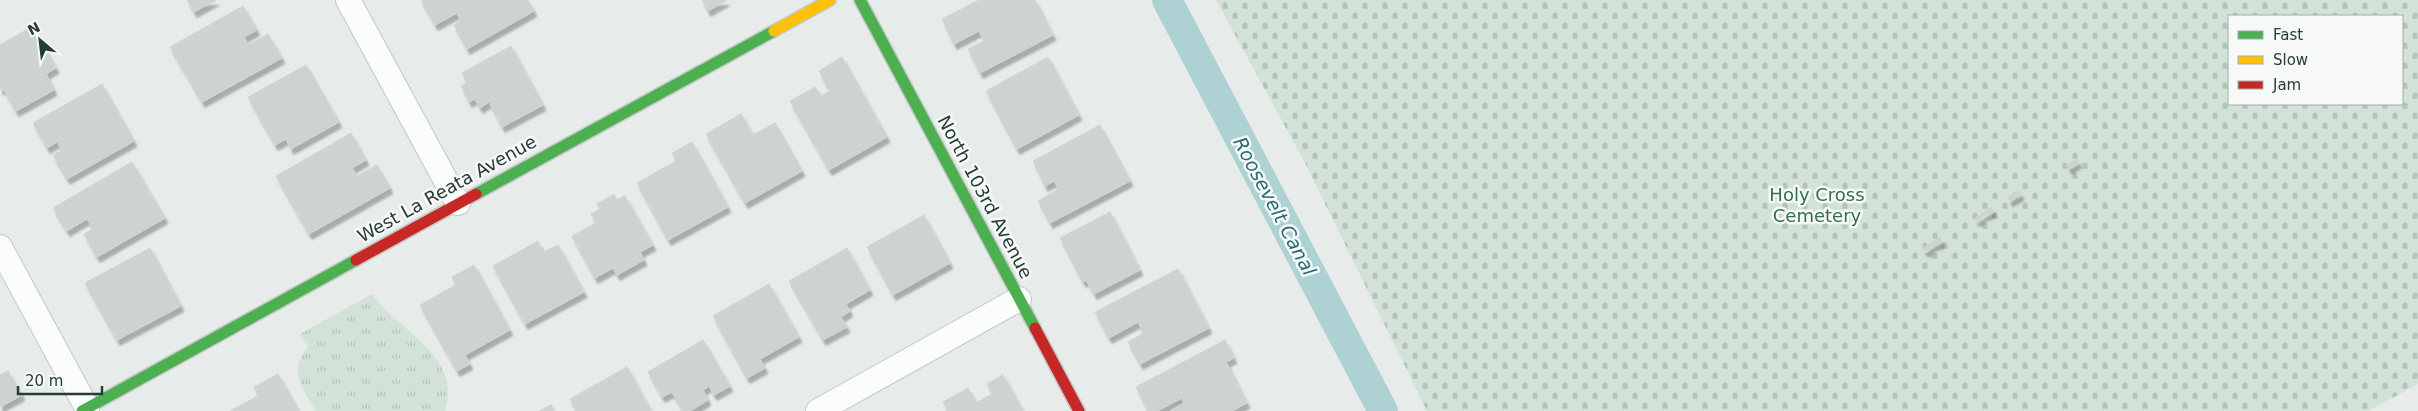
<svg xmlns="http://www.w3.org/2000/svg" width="2418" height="411" font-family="'DejaVu Sans',sans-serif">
	<defs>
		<pattern id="grass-tufts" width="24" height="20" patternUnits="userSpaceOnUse" patternTransform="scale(1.25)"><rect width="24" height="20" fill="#d2e2d6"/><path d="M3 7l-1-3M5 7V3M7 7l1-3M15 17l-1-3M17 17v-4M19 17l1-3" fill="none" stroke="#b4c3b8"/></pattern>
		<pattern id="cemetery-stones" width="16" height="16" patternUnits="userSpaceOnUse" patternTransform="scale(1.25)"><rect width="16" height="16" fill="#d2e2d6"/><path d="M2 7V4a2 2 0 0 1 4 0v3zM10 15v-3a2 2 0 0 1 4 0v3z" fill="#b4c3b8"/></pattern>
		<filter id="shadow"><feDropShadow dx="3" dy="5.5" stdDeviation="1" flood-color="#0004"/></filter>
	</defs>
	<rect width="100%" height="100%" fill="#e7ebe9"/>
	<!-- grass -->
	<path fill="url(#grass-tufts)" d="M372,294C397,331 463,355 445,411H316C302,388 288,371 308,347L300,334Z"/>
	<!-- cemetery -->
	<path fill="url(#cemetery-stones)" fill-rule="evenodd" d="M1216,0H2418V384L2368,411H1427L1305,163ZM2229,16H2402V104H2229Z"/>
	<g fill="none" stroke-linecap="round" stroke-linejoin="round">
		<!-- canal -->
		<path stroke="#aed1d4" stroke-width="30" d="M1167,0L1383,411"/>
	</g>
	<!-- building -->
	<g fill="#ced2d0" stroke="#d0d4d2" filter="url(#shadow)">
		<path d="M187,0H216L194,12Z"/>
		<path d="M421,0H528L534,11L467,49L454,25L461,21L457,13L435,25Z"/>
		<path d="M702,0H727L708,11Z"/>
		<path d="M979,0H1035L1053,35L980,73L968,49L984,41L979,31L954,44L942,19Z"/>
		<path d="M243,6L257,30L244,37L248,45L268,34L282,58L202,102L170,47Z"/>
		<path d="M33,26L56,68L46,74L54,90L16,111L3,88L0,90V45Z"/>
		<path d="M511,46L543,105L502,127L489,102L480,108L475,99L469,102L461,86L467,83L462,73Z"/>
		<path d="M842,57L887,137L829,170L790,101L815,87L821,96L830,91L819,71Z"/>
		<path d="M1048,57L1079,115L1017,149L986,91Z"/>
		<path d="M306,65L339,122L291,149L286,139L275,145L248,97Z"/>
		<path d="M102,84L134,141L67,179L53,155L62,150L57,142L47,148L33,123Z"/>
		<path d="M741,114L753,135L775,123L802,171L745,203L706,134Z"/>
		<path d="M1100,125L1130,181L1050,223L1038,201L1059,189L1054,181L1045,186L1033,161Z"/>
		<path d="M351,133L366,160L352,168L357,176L377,165L390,188L309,234L276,176Z"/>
		<path d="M692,142L728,207L668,240L637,183L676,161L672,153Z"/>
		<path d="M2077,159L2079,162L2069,169L2066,165Z"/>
		<path d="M132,162L165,218L97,257L84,234L93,229L87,219L67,231L53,208Z"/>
		<path d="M2019,191L2021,195L2010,201L2008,197Z"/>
		<path d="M614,194L617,200L625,196L653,245L640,252L644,260L617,275L613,268L595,278L572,236L596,223L591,214L600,209L597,204Z"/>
		<path d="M1992,207L1993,212L1982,216L1979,221L1974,219Z"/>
		<path d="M1110,212L1140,270L1094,294L1086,280L1083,282L1060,238Z"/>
		<path d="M924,215L950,263L893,295L867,247Z"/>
		<path d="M1940,237L1941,243L1931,246L1928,252L1922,249Z"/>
		<path d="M538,241L543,252L558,245L584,292L525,324L493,266Z"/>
		<path d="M150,248L181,306L117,340L85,283Z"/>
		<path d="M847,248L870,290L846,304L850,311L841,317L847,327L823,340L789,281Z"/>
		<path d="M474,265L510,330L465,355L470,364L457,371L420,305L456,285L452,277Z"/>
		<path d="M1178,269L1209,328L1140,364L1128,342L1144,333L1138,322L1109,338L1095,312Z"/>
		<path d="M769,284L799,337L760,359L765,368L747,378L713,316Z"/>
		<path d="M703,340L730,386L714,395L709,386L703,390L708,400L690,411H683L672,392L662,397L648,372Z"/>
		<path d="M1225,340L1234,358L1226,362L1247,403L1232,411H1170L1184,403L1182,398L1157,411H1148L1136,387Z"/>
		<path d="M627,367L651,411H576L570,399Z"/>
		<path d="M8,371L22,395L0,407V375Z"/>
		<path d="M278,374L299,411H230L258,396L254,387Z"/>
		<path d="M1003,375L1023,411H948L943,402L968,388L976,403L992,394L987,384Z"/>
		<path d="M551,405L555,411H539Z"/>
	</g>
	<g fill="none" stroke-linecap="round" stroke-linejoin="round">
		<!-- street casing -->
		<g stroke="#c4c8c6" stroke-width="26">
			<g id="street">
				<path d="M348,0L458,203"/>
				<path d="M0,247L87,408"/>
				<path d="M818,411L1019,299"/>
			</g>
		</g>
		<!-- fast casing -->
		<g stroke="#c3c8c6" stroke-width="14">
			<g id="fast">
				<path d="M860,0L1035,328"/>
				<path d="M476,194L774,31"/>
				<path d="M82,411L356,260"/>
			</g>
		</g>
		<!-- slow casing -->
		<g stroke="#c3c8c6" stroke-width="14">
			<path id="slow" d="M774,31L830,0"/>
		</g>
		<!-- jam casing -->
		<g stroke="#c3c8c6" stroke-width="14">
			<g id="jam">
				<path d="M356,260L476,194"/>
				<path d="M1035,328L1079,411"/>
			</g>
		</g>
		<!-- street -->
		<use href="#street" stroke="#fbfcfc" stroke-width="24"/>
		<!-- fast -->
		<use href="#fast" stroke="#4caf50" stroke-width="11"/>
		<!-- slow -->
		<use href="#slow" stroke="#ffc107" stroke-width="11"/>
		<!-- jam -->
		<use href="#jam" stroke="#c62828" stroke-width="11"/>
	</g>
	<g text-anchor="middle" stroke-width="5" stroke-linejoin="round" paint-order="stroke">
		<!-- street labels -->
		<g font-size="18" fill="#263d35" stroke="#f6f9f7">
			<text transform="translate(447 189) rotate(-29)" y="6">West La Reata Avenue</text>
			<text transform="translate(985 197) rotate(62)" y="6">North 103rd Avenue</text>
		</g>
		<!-- park labels -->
		<g font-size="18" fill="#356f47" stroke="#f6f9f7">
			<text x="1817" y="201">Holy Cross<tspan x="1817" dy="21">Cemetery</tspan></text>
		</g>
		<!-- water labels -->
		<g font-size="19" font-style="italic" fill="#276b72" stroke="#f6f9f7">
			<text transform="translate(1275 206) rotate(62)" y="7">Roosevelt Canal</text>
		</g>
	</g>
	<!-- legend -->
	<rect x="2228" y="15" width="175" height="90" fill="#f6f9f7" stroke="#a3aea9"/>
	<rect x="2238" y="31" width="25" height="8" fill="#4caf50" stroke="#a3aea9"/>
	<text x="2273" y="40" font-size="15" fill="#263d35">Fast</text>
	<rect x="2238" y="56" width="25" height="8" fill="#ffc107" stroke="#a3aea9"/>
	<text x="2273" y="65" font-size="15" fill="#263d35">Slow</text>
	<rect x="2238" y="81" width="25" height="8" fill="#c62828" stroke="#a3aea9"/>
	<text x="2273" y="90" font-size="15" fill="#263d35">Jam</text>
	<!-- north arrow -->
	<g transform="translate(40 40) rotate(332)" stroke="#f6f9f7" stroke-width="4" paint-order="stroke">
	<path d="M0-4L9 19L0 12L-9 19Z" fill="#263d35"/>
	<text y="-8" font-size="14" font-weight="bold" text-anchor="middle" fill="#263d35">N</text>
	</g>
	<!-- scale -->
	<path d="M18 386v8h84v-8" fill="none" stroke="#263d35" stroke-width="2.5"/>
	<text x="25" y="386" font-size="15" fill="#263d35" stroke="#f6f9f7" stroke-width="4" paint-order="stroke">20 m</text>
</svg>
